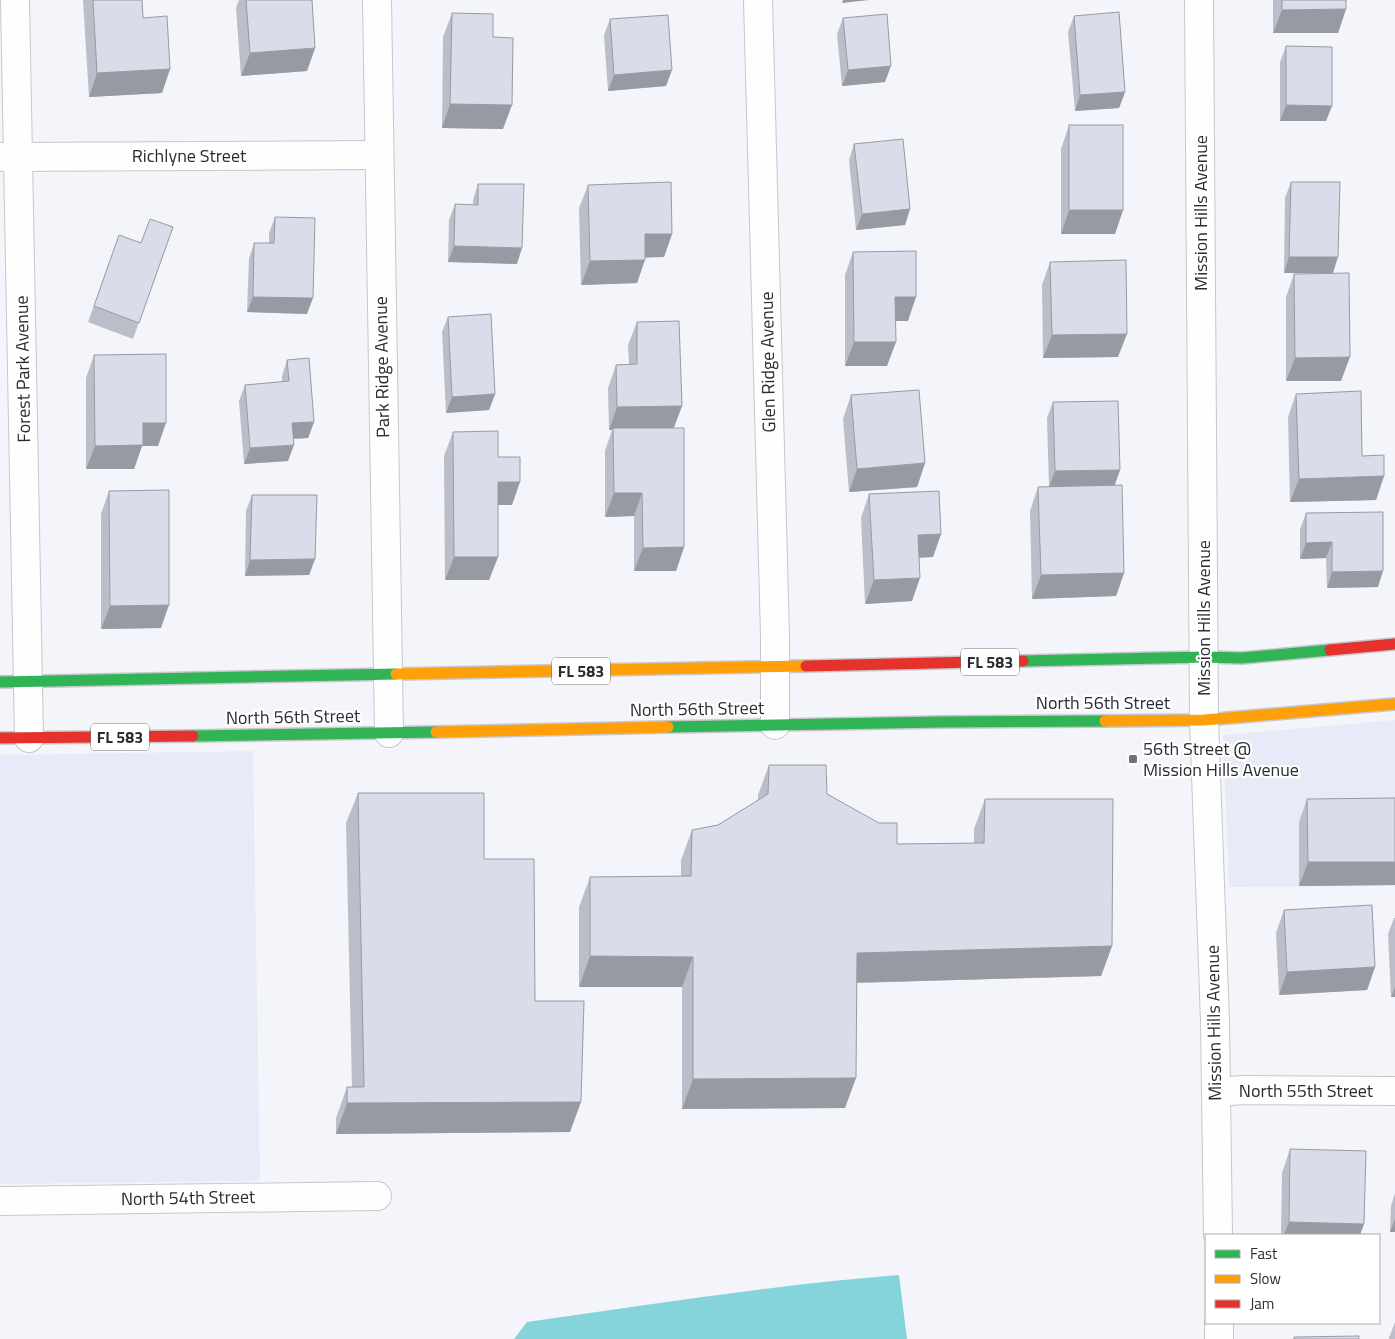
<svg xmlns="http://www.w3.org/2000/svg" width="1395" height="1339" font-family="'Titillium Web',sans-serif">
	<rect width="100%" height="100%" fill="#f4f5fa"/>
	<!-- built -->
	<g fill="#e7eaf7">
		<path d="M1395,720V886L1229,887L1223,735Z"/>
		<path d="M253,751L260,1179L257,1181L0,1184V755Z"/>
	</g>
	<!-- water -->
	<path fill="#86d4db" d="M899,1275L907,1339H514L527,1322C650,1304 774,1285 899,1275Z"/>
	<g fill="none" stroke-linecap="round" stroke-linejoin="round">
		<!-- street casing -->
		<g stroke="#c6c7cb" stroke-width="30">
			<g id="street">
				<path d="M15,0L29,738"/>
				<path d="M377,0L389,733"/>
				<path d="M758,0L775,636V725"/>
				<path d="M1199,0L1204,720L1215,1021L1218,1235"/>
				<path d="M0,157L379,155"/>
				<path d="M1216,1092L1244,1090L1395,1091"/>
				<path d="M0,1201L377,1196"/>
				<path d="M1219,1323V1339"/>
			</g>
		</g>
		<!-- fast casing -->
		<g stroke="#c6c7cb" stroke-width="14">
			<g id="fast">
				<path d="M1023,661L1204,657L1242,658L1330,650"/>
				<path d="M0,682L396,674"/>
				<path d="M668,727L939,722L1105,721"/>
				<path d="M193,736L436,732"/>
			</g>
		</g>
		<!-- slow casing -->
		<g stroke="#c6c7cb" stroke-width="14">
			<g id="slow">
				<path d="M396,674L806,666"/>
				<path d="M1105,721L1204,720L1395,704"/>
				<path d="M436,732L668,727"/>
			</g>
		</g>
		<!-- jam casing -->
		<g stroke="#c6c7cb" stroke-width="14">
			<g id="jam">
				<path d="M1330,650L1395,644"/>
				<path d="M806,666L1023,661"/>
				<path d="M0,738L193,736"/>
			</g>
		</g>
		<!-- street -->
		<use href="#street" stroke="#fdfefe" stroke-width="28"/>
		<!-- fast -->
		<use href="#fast" stroke="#30b455" stroke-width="11"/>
		<!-- slow -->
		<use href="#slow" stroke="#ff9f0a" stroke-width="11"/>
		<!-- jam -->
		<use href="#jam" stroke="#e5322d" stroke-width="11"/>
	</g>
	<!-- wall -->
	<g fill="#bbbdc8">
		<path d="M83,0H142L143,18L170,69L162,93L89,97Z"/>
		<path d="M239,0H312L315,48L307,71L241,76L236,8Z"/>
		<path d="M1273,0H1346V9L1338,33H1273Z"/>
		<path d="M452,13L493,37L503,129L442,128L443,37Z"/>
		<path d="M1074,16L1125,92L1119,108L1075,111L1068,32Z"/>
		<path d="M843,18L885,82L842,86L837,34Z"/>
		<path d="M610,19L666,86L608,91L604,35Z"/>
		<path d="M1286,46L1332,106L1326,121H1280V62Z"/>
		<path d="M1069,125L1123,210L1115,234H1061V149Z"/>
		<path d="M854,144L910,209L905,225L856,230L849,160Z"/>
		<path d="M1291,182H1340L1284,273L1285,198Z"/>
		<path d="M478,184L517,264L448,262L449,220L455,204L473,205V200Z"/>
		<path d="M588,185L672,234L664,257H645L637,283L581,285L579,208Z"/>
		<path d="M275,217L307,314L247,312L249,259L254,243H269V233Z"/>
		<path d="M173,227L133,339L88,322L119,235L141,243Z"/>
		<path d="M853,252L908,321H895L887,366H845V275Z"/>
		<path d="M1050,262L1118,357L1043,358L1042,285Z"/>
		<path d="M1294,274L1341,381H1286V297Z"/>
		<path d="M448,317L495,394L489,410L446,413L442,332Z"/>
		<path d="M637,322L682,406L674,428L684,547L676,571H634V516L605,517V451L612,430H609L608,388L616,365L629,364L628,345Z"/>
		<path d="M94,355L158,446H142L134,469H86V378Z"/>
		<path d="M287,360L314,422L308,438L293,439L288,461L244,464L239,401L245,385L282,382V376Z"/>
		<path d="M1296,394L1384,476L1376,500L1290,502L1288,417Z"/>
		<path d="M851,395L925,463L917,487L849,492L843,419Z"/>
		<path d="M1053,402L1120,470L1115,485L1124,573L1116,596L1032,599L1030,511L1038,487H1049L1047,418Z"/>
		<path d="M453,432L498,457L512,505H498V557L489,580H445L444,456Z"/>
		<path d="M109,491L161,628L101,629V514Z"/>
		<path d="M869,494L941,534L933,557L919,558L912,601L865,604L861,518Z"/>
		<path d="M252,495L315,559L309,575L245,576L246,511Z"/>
		<path d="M1306,513L1378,587L1327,588L1326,558L1300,559V529Z"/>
		<path d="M769,765L827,794L897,844L974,843V829L985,799L1112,946L1101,976L856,983L845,1108L682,1109V987H579V907L590,877L681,876V860L692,830L718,825L758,800V795Z"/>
		<path d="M358,793L484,859L535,1001L570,1132L336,1134V1118L347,1087H352L346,823Z"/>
		<path d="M1395,798V885L1299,886V822L1307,799Z"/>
		<path d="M1284,910L1375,967L1367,990L1279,995L1276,933Z"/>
		<path d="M1394,918H1395V997H1391L1388,934Z"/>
		<path d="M1290,1149L1360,1235H1281L1282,1173Z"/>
		<path d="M1395,1193V1232H1390L1391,1206Z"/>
		<path d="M1395,1322V1339H1389V1338Z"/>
	</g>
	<!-- shaded-wall -->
	<g fill="#989aa3">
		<path d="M843,0H869L842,3Z"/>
		<path d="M1346,9L1338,33H1273L1282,10Z"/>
		<path d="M315,48L307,71L241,76L250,53Z"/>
		<path d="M891,66L885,82L842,86L848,70Z"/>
		<path d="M170,69L162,93L89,97L97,73Z"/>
		<path d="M672,70L666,86L608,91L614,75Z"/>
		<path d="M1125,92L1119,108L1075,111L1080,95Z"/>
		<path d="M450,104L512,105L503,129L442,128Z"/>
		<path d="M1286,105L1332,106L1326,121H1280Z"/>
		<path d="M910,209L905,225L856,230L862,214Z"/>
		<path d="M1069,210H1123L1115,234H1061Z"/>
		<path d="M645,234H672L664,257L636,258Z"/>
		<path d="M454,246L522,248L517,264L448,262Z"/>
		<path d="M1289,257H1338L1333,273H1284Z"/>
		<path d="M645,260L637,283L581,285L590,261Z"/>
		<path d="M253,297L313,298L307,314L247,312Z"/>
		<path d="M895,297H916L908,321H887Z"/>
		<path d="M1127,334L1118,357L1043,358L1052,335Z"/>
		<path d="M854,342H896L887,366H845Z"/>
		<path d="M1350,357L1341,381H1286L1295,358Z"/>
		<path d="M495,394L489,410L446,413L452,397Z"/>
		<path d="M682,406L673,429L613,428L612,430H609L617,407Z"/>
		<path d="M314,422L308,438L286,439L292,423Z"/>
		<path d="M143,423H166L158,446H142L134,469H86L95,446Z"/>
		<path d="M294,445L288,461L244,464L250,448Z"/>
		<path d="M925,463L917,487L849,492L857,469Z"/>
		<path d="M1120,470L1114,486L1049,487L1055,471Z"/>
		<path d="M1384,476L1376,500L1290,502L1299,479Z"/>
		<path d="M498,482H520L512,505H489Z"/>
		<path d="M614,493H642L634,516L605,517Z"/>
		<path d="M941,534L933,557L909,558L918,535Z"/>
		<path d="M1332,542L1326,558L1300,559L1306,543Z"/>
		<path d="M684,547L676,571H634L643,548Z"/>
		<path d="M454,557H498L489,580H445Z"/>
		<path d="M315,559L309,575L245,576L250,560Z"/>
		<path d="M1383,571L1378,587L1327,588L1332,572Z"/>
		<path d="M1124,573L1116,596L1032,599L1041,575Z"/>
		<path d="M920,578L912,601L865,604L874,580Z"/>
		<path d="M169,605L161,628L101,629L110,606Z"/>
		<path d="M1308,862H1395V885L1299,886Z"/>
		<path d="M1112,946L1101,976L846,983L857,953Z"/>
		<path d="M590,956L693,957L682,987H579Z"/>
		<path d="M1375,967L1367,990L1279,995L1287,972Z"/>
		<path d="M1395,987V997H1391Z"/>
		<path d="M856,1078L845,1108L682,1109L693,1079Z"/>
		<path d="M581,1102L570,1132L336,1134L347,1103Z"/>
		<path d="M1395,1219V1232H1390Z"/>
		<path d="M1289,1222L1364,1224L1360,1235H1284Z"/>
	</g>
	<!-- building -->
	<g fill="#d9dce9" stroke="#989aa3">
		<path d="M93,0H142L143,18L167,16L170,69L97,73Z"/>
		<path d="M246,0H312L315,48L250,53Z"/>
		<path d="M1282,0H1346V9L1282,10Z"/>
		<path d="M1119,12L1125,92L1080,95L1074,16Z"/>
		<path d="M452,13L493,14V37L513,38L512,105L450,104Z"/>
		<path d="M887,14L891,66L848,70L843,18Z"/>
		<path d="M668,15L672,70L614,75L610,19Z"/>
		<path d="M1286,46L1332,47V106L1286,105Z"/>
		<rect x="1069" y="125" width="54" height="85"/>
		<path d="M903,139L910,209L862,214L854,144Z"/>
		<path d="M671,182L672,234H645V260L590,261L588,185Z"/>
		<path d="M1291,182H1340L1338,257H1289Z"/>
		<path d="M478,184H524L522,248L454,246L455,204L478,205Z"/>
		<path d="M275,217L315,218L313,298L253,297L254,243H274Z"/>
		<path d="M150,219L173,227L139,323L94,306L119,235L141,243Z"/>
		<path d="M916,251V297H895L896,342H854L853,252Z"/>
		<path d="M1126,260L1127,334L1052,335L1050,262Z"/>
		<path d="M1349,273L1350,357L1295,358L1294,274Z"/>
		<path d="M491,314L495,394L452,397L448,317Z"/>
		<path d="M679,321L682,406L617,407L616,365L637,364V322Z"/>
		<path d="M166,354V423H143V445L95,446L94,355Z"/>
		<path d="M309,358L314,422L292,423L294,445L250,448L245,385L289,381L287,360Z"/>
		<path d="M919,390L925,463L857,469L851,395Z"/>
		<path d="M1361,391L1362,456L1384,455V476L1299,479L1296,394Z"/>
		<path d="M1118,401L1120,470L1055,471L1053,402Z"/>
		<path d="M613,428H684V547L643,548L642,493H614Z"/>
		<path d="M498,431V457H520V482H498V557H454L453,432Z"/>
		<path d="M1122,485L1124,573L1041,575L1038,487Z"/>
		<path d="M169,490V605L110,606L109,491Z"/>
		<path d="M939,491L941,534L918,535L920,578L874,580L869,494Z"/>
		<path d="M252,495H317L315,559L250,560Z"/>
		<path d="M1383,512V571L1332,572V542L1306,543V513Z"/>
		<path d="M769,765H826L827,794L879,823H897V844L984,843L985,799H1113L1112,946L857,953L856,1078L693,1079V957L590,956V877L691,876L692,830L718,825L768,794Z"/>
		<path d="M358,793H484V859H534L535,1001H584L581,1102L347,1103V1087H364Z"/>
		<path d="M1395,798V862H1308L1307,799Z"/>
		<path d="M1372,905L1375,967L1287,972L1284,910Z"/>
		<path d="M1290,1149L1366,1151L1364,1224L1289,1222Z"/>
		<path d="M1359,1336V1339H1294V1337Z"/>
	</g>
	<!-- markers -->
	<rect fill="#717277" stroke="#fff" stroke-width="2" x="1128" y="754" width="10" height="10" rx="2.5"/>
	<g text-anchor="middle" stroke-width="4.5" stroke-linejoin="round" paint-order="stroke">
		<!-- shield labels -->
		<g fill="#fff" stroke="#6b6b6e" stroke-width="1">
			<rect x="961" y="648.5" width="58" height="27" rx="4"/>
			<rect x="552" y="657.5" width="58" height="27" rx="4"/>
			<rect x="91" y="723.5" width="58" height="27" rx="4"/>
		</g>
		<g font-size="16" font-weight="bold" fill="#2b2c30">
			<text x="990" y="668">FL 583</text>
			<text x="581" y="677">FL 583</text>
			<text x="120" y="743">FL 583</text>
		</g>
		<!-- street labels -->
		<g font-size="18" fill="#2b2c30" stroke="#fff">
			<text x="189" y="162">Richlyne Street</text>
			<text transform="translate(1201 213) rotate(-90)" y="6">Mission Hills Avenue</text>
			<text transform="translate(768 362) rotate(-91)" y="6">Glen Ridge Avenue</text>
			<text transform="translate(382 367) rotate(-91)" y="6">Park Ridge Avenue</text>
			<text transform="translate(23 369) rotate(-91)" y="6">Forest Park Avenue</text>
			<text transform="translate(1204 618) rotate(-90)" y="6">Mission Hills Avenue</text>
			<text x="1103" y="709">North 56th Street</text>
			<text transform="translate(697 709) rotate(-1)" y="6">North 56th Street</text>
			<text transform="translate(293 717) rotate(-1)" y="6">North 56th Street</text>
			<text transform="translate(1214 1023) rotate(-91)" y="6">Mission Hills Avenue</text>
			<text x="1306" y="1097">North 55th Street</text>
			<text transform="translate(188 1198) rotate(-1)" y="6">North 54th Street</text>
		</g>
		<!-- poi labels -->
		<g font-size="18" fill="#2b2c30" stroke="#fff" text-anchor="start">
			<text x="1143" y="755">56th Street @<tspan x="1143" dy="21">Mission Hills Avenue</tspan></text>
		</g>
	</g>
	<!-- legend -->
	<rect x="1205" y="1234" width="175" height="90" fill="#ffffff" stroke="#aaabac"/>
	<rect x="1215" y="1250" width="25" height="8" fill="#30b455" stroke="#aaabac"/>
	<text x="1250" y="1259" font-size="15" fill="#2b2c30">Fast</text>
	<rect x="1215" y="1275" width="25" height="8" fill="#ff9f0a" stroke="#aaabac"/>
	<text x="1250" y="1284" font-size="15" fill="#2b2c30">Slow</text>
	<rect x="1215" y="1300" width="25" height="8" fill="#e5322d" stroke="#aaabac"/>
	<text x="1250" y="1309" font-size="15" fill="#2b2c30">Jam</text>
</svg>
